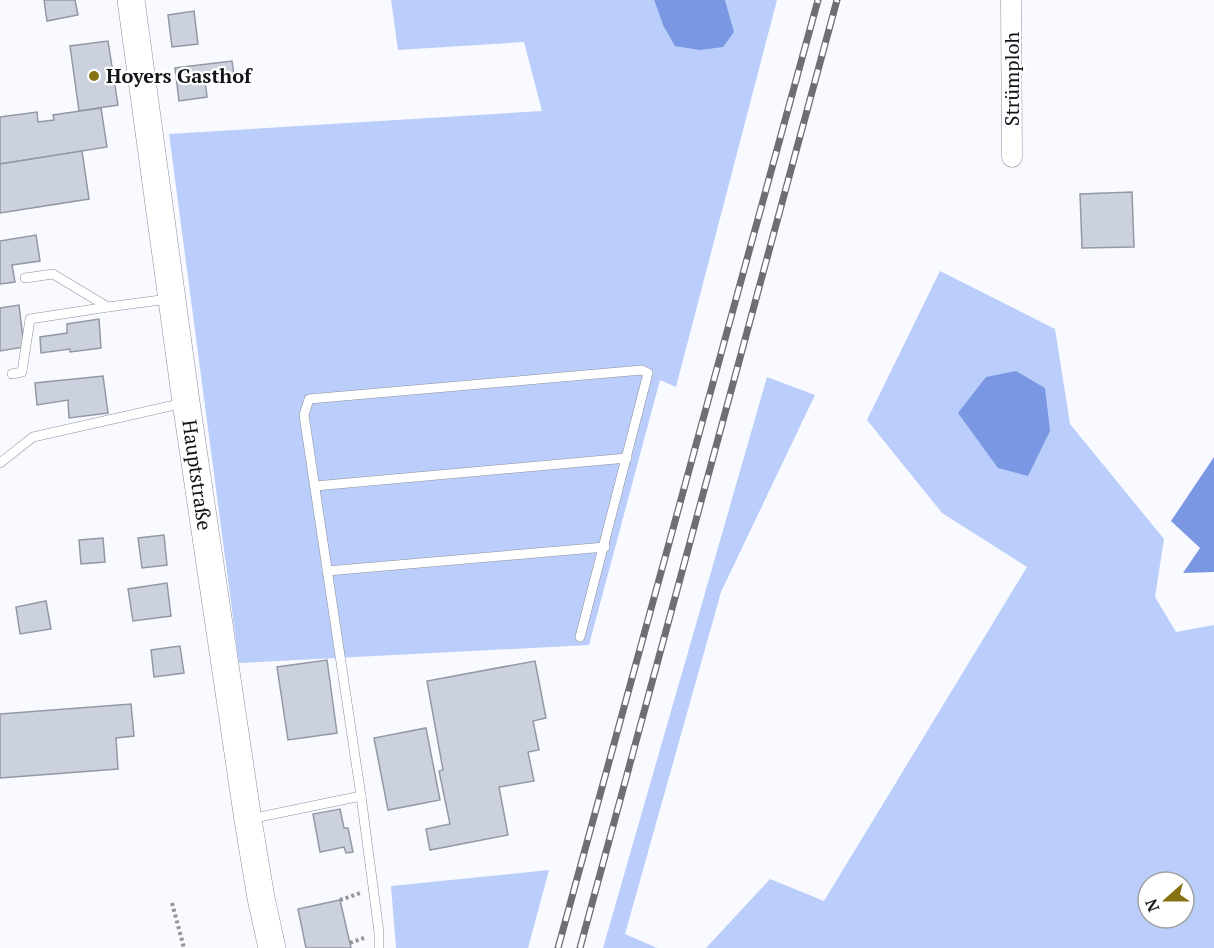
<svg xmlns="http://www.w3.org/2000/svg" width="1214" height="948" font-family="'PT Serif',serif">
	<rect width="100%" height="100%" fill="#f8faff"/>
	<!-- green -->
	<g fill="#bbcefb" fill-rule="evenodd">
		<path d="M391,0H654L663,25L734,33L725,0H777L676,387L660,380L589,645L239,663L169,134L542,111L524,42L398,50Z"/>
		<path d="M940,271L1055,329L1070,424L1164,539L1155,597L1176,632L1214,625V948H706L770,879L824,901L1027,567L942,513L867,420ZM1148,882H1184V918H1148Z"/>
		<path d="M767,377L815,395L721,592L625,934L657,948H603Z"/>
		<path d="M549,870L528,948H396L391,886Z"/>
	</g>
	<!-- water -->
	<g fill="#7997e3">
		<path d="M654,0H725L734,32L723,47L700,50L675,46L663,25Z"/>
		<path d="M1016,371L1045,388L1050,431L1028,476L998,468L958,413L986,377Z"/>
		<path d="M1214,457V572L1183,573L1200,548L1171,521Z"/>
	</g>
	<!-- building -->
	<g fill="#ccd1de" stroke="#9398a4" stroke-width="1.5">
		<path d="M44,0H75L78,15L47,21Z"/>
		<path d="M194,11L198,44L172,47L168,15Z"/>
		<path d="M108,41L118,105L79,111L70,46Z"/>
		<path d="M232,61L234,75L205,79L207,97L179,101L175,68Z"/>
		<path d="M101,108L107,147L0,164V117L37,112L38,122L54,120L53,115Z"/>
		<path d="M82,151L89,199L0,213V164Z"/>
		<path d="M1132,192L1134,247L1082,248L1080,194Z"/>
		<path d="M36,235L40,261L12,265L15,282L0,284V241Z"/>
		<path d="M19,305L24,347L0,351V308Z"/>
		<path d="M99,319L101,348L70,352V349L41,353L40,337L67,333V324Z"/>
		<path d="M103,376L108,413L69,418L68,400L37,405L35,383Z"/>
		<path d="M164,535L167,565L142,568L138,538Z"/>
		<path d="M103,538L105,562L81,564L79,540Z"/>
		<path d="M167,583L171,616L133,621L128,589Z"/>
		<path d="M46,601L51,629L20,634L16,607Z"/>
		<path d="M180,646L184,673L154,677L151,650Z"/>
		<path d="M327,660L337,733L288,740L277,667Z"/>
		<path d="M535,661L546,718L533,721L539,750L528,752L534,781L499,787L508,835L430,850L426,829L450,824L439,771L443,770L427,681Z"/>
		<path d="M131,704L134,736L116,738L118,769L0,778V714Z"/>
		<path d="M426,728L440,800L388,810L374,738Z"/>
		<path d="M340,809L344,828H348L353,852L346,853L344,847L320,852L313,814Z"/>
		<path d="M340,900L351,948H306L298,909Z"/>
	</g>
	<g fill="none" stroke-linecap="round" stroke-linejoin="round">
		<!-- lane casing -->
		<g stroke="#8b909c" stroke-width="10">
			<g id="lane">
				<path d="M25,278L53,274L108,307L168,299"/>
				<path d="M12,374L22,372L30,319L108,307"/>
				<path d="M0,463L33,437L184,403"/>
				<path d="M315,486L627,458"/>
				<path d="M327,571L605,547"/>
				<path d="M361,796L379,932V948"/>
				<path d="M250,819L361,796L304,415L309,399L642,370L648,373L580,637"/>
			</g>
		</g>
		<!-- street casing -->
		<g stroke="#8b909c" stroke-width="21">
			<path id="street" d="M1011,0L1012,157"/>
		</g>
		<!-- secondary casing -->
		<g stroke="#8b909c" stroke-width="28">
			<path id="secondary" d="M131,0L186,402L248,820L261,898L272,948"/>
		</g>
		<!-- path -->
		<g stroke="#929499" stroke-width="4" stroke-dasharray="3 3" stroke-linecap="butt">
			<path d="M340,900L360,893"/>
			<path d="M172,903L184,948"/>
			<path d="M350,943L364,938"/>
		</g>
		<!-- lane -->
		<use href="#lane" stroke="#fff" stroke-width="9"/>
		<!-- street -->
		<use href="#street" stroke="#fff" stroke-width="20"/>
		<!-- secondary -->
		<use href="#secondary" stroke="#fff" stroke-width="27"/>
		<!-- rail casing -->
		<g stroke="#6d6f74" stroke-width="7">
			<g id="rail">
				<path d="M558,948L818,0"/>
				<path d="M580,948L837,0"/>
			</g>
		</g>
		<!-- rail -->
		<use href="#rail" stroke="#fff" stroke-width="4.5" stroke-dasharray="14" stroke-linecap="butt"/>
	</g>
	<!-- markers -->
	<circle fill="#867213" stroke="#fff" stroke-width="2" cx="94" cy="76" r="6"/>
	<g text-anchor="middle" stroke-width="4.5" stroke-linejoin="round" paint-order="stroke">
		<!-- poi labels -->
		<g font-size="20" font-weight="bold" fill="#131419" stroke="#fff" text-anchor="start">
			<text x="106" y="83">Hoyers Gasthof</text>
		</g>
		<!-- street labels -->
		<g font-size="20" fill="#131419" stroke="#fff">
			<text transform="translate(1012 79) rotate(-90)" y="7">Strümploh</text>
			<text transform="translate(197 475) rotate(82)" y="7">Hauptstraße</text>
		</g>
	</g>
	<!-- north arrow -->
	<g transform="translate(1166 900) rotate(249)"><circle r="28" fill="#ffffff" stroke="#a1a1a3" stroke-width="1.5"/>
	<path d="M0-4.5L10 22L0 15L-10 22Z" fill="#867213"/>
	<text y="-9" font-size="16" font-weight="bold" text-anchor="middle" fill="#131419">N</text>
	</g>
</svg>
